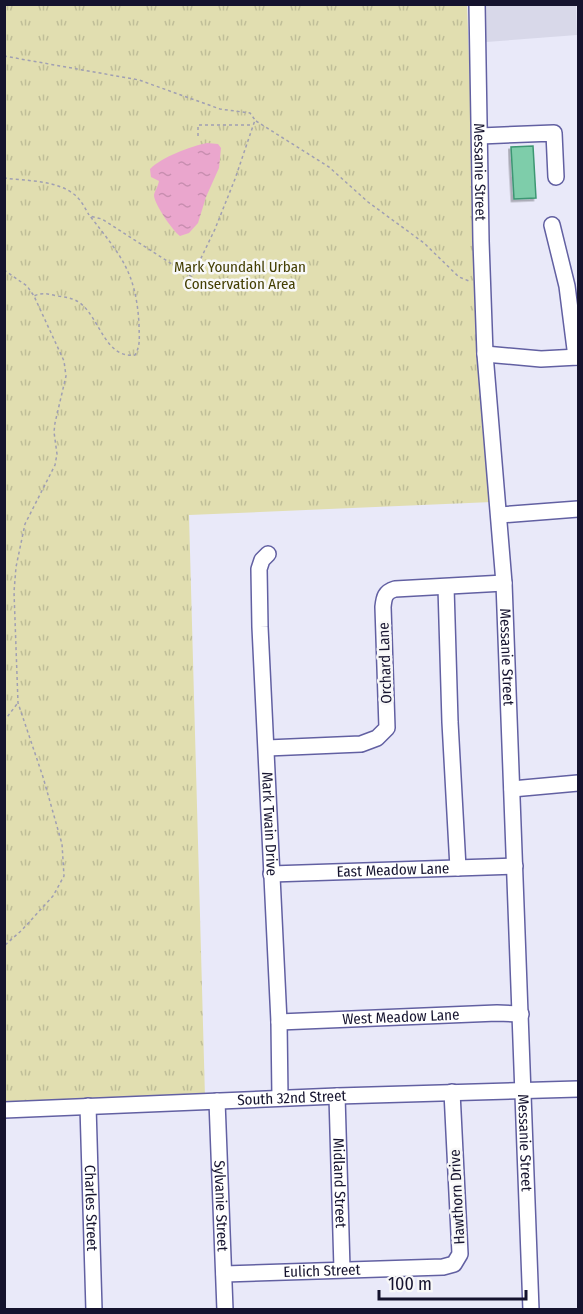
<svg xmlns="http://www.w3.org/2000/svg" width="583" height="1314" font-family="'Fira Sans Condensed',sans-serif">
	<defs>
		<pattern id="park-tufts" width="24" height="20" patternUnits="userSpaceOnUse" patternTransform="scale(1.5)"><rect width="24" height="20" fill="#e1deb0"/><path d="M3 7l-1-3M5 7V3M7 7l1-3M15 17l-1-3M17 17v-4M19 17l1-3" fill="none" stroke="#c0be98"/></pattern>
		<pattern id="water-ripples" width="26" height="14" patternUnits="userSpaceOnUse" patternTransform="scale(1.5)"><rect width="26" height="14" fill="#eaa6cd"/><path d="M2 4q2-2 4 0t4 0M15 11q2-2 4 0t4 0" fill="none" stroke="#c88eb0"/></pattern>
		<filter id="shadow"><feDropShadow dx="-2.5" dy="2.5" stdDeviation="0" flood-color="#0004"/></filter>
	</defs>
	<rect width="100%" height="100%" fill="#e9e9f9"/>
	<!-- built -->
	<path fill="#d8d8e9" d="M484,5H576L577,35L486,42Z"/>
	<!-- park -->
	<path fill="url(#park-tufts)" d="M4,5H467L480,360L492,502L189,515L205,1097L5,1105Z"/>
	<!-- water -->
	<path fill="url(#water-ripples)" d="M207,143L218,144L221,148L219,168L206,197L198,223L189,233L180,236C173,231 154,204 154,195C155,190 158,187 159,181L151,177L150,169C162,157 191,146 207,143Z"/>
	<!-- building -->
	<path fill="#7ecdaa" stroke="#3d9773" stroke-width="1.5" filter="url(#shadow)" d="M533,146L536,198L514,199L511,147Z"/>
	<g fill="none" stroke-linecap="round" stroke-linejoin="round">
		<!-- minor casing -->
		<g stroke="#6260a2" stroke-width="18">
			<g id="minor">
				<path id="s1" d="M477,4L481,241L485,354L504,583L531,1310"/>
				<path d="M480,136L554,133L556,177"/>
				<path d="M552,225L567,286L576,357"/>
				<path d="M485,354L541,359L578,357"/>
				<path d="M500,515L578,509"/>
				<path id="s2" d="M268,554L262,560L259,569L260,627L279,1022L280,1098"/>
				<path d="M446,587L450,722L458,868"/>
				<path d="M267,748L361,744L377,738L387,728L383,607C384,597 385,592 395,589L504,583"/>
				<path d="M512,789L578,783"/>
				<path id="s3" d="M271,874L515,866"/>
				<path id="s4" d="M279,1022L497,1013L521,1014"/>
				<path id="s5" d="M337,1096L342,1269"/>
				<path id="s6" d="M217,1101L225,1310"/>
				<path id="s7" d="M88,1106L94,1310"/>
				<path id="s8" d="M4,1110L337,1096L578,1089"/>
				<path id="s9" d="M224,1274L443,1267L454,1264L460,1254L452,1092"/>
			</g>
		</g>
		<!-- path -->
		<g stroke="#a09fb3" stroke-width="1.5" stroke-dasharray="3 3" stroke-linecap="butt">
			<path d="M4,56L139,80L220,109L250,113L255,120L235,179L215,229L192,277L102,219L90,216C120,255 136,271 139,324C139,336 141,345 135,355C105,359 100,318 80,303C73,298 66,297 57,296C49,294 42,292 34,296"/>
			<path d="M256,121L329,167L368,202L424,243L459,277L469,281"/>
			<path d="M198,136V125H252"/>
			<path d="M4,178C27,181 57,180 75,195C81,200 85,208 89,215"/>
			<path d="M4,270L27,286L34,296L64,361L66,376L55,423L54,432L57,454L55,465L25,524L16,567L14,592L18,703L43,777L62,844L64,876L53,896L22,930L4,946"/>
			<path d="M4,721L17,704"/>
		</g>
		<!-- minor -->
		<use href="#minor" stroke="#fff" stroke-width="15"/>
	</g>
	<g text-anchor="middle" stroke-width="5" stroke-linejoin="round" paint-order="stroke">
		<!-- street labels -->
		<g font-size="15" fill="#15132e" stroke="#f8f8f8">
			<text dy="5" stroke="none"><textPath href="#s1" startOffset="168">Messanie Street</textPath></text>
			<text dy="5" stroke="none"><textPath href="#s1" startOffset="654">Messanie Street</textPath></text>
			<text transform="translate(385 663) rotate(-92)" y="5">Orchard Lane</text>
			<text dy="5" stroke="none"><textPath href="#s2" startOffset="273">Mark Twain Drive</textPath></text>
			<text dy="5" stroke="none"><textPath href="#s3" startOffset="122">East Meadow Lane</textPath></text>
			<text dy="5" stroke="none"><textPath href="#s4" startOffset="122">West Meadow Lane</textPath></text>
			<text dy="5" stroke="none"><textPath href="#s8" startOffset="288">South 32nd Street</textPath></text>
			<text dy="5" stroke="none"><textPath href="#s1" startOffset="1140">Messanie Street</textPath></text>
			<text dy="5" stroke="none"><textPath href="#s5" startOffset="87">Midland Street</textPath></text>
			<text transform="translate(457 1197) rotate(-93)" y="5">Hawthorn Drive</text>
			<text dy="5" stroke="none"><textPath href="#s6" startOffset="105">Sylvanie Street</textPath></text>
			<text dy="5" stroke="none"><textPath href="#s7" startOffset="102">Charles Street</textPath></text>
			<text dy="5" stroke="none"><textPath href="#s9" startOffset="98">Eulich Street</textPath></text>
		</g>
		<!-- park labels -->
		<g font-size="15" fill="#433e02" stroke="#f8f8f8">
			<text x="240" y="272">Mark Youndahl Urban<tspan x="240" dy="17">Conservation Area</tspan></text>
		</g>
	</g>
	<!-- border -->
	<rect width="583" height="1314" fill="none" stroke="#15132e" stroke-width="12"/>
	<!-- scale -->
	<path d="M379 1290v9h147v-9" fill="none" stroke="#15132e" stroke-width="3"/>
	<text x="388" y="1290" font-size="18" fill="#15132e" stroke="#f8f8f8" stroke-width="4.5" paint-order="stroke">100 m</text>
</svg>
